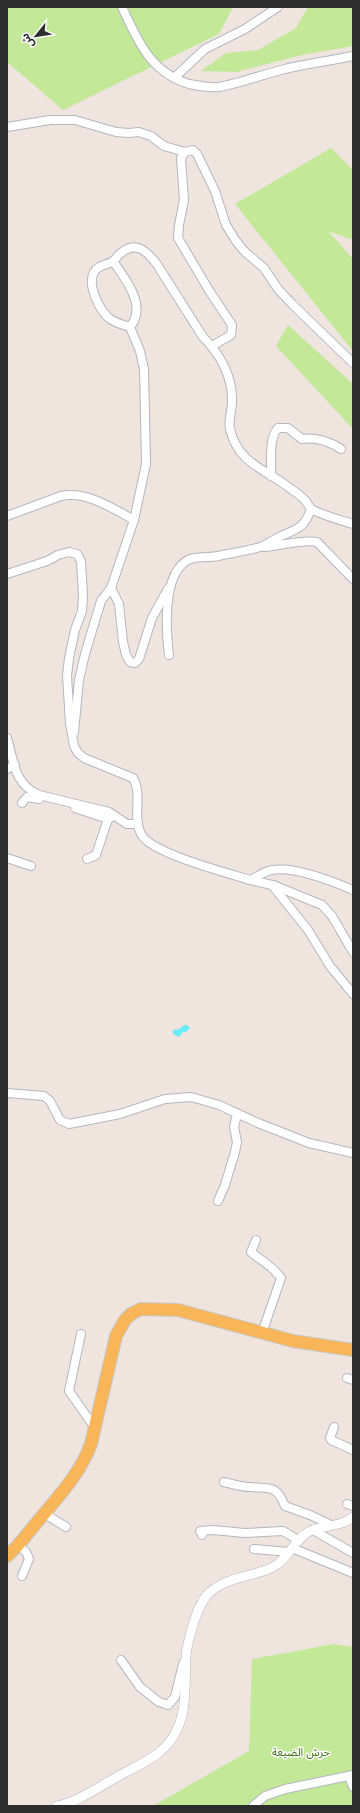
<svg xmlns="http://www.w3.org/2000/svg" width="360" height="1813" font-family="Helvetica,'Noto Sans Arabic',sans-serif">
	<rect width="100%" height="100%" fill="#efe5de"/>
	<!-- green -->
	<g fill="#c2e898">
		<path d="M7,7H233L219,34L63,110L7,62Z"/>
		<path d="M308,7H353V46L302,55L236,72L201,71L226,53L258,50L296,28Z"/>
		<path d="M331,148L353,170V240L328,231L353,259L352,350L235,204Z"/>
		<path d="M288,325L353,384V429L276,346Z"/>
		<path d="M334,1644L353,1647V1806H153L249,1751L252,1659Z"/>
	</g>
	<!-- water -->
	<path fill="#6cebf6" d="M184,1025H187L190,1028L186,1032H183L179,1037L173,1034V1030L179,1029Z"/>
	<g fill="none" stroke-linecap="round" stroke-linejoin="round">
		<!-- minor casing -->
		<g stroke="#b2b7c1" stroke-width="10">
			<g id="minor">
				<path d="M122,7C138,41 150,72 189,84C199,86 209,88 219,87C241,83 261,75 281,70C304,64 329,61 353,56"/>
				<path d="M174,78L205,49L245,29L278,7"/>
				<path d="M7,127L50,120H75L116,132L129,133L139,132L151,136L164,146L185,152L193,150L197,154L215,191L226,225L236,241L245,252L264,268L278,289L292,304L353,363"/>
				<path d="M185,152L181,158L184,200L179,225L178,238L210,292L232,325L231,335L212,346"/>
				<path d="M130,327C123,325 116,323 110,319C99,310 87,285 94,272C98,265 106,265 112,262C116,260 117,255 121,253C135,241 146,250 156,263L203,337C220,354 233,377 232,402C232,410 228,421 230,429C238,464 266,469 291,489C296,492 301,496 305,500C308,504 309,508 313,510C325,516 340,520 353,524"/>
				<path d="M271,476C272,462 268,439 278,428H288L302,439C316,437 329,441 341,449"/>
				<path d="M7,516L61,496C87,491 112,508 134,520"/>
				<path d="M264,547C278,546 305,539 317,542L353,579"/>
				<path d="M7,574L47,561L58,555L69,552L77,554L81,561L83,595L82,611L75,630L69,658L67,676L70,723L74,746L78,753L84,758L133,778C143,795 132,816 141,834C150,853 228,873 250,880C257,877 265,871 272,870C295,866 332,881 353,890"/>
				<path d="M111,588L119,604L123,642L126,655L130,662L135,663L139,659L152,618L168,589"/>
				<path d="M169,655C166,630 162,574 188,560C197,556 208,558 218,556C232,553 246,551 260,547C267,545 274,539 281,536C298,529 305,527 311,509"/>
				<path d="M74,732L79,680L85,654L101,601L111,588L134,520L146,464L144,369L140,351L130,327C148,306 125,279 113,261"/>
				<path d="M7,738C14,762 14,784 39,795L109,812L127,824H138"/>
				<path d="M7,769L15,765"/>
				<path d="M22,803L27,797L39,799"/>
				<path d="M75,808L108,819"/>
				<path d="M7,858L31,866"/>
				<path d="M87,859L96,855L108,819L112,817"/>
				<path d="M250,880L272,885L308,930L330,966L353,994"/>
				<path d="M273,885L322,905L332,916L353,952"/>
				<path d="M7,1093L44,1096L50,1101L60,1120L69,1124L120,1114L165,1099L191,1097L219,1105L258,1123L309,1143L353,1153"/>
				<path d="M218,1201L225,1185L235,1152L237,1142L234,1127L237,1114"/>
				<path d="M256,1240L251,1252C261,1261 272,1265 281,1278L262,1333"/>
				<path d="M81,1334L69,1391L95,1428"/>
				<path d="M347,1378L353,1380"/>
				<path d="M334,1427L330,1438L331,1440L353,1450"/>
				<path d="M224,1482C233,1484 241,1487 250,1487C270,1489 276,1484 285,1506L310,1515L331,1525"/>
				<path d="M347,1504L353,1506"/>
				<path d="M45,1514L66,1527"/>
				<path d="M313,1530L353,1553"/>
				<path d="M202,1535L200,1531L214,1530L244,1533L283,1531L298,1540"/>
				<path d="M18,1545L26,1552L29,1559L22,1576"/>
				<path d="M292,1548L353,1573"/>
				<path d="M254,1549L289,1552"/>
				<path d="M121,1660L140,1687L159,1702L168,1705L175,1697L183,1664"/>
				<path d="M349,1776L353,1787"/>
				<path d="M253,1806L265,1796L285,1789L353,1775"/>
			</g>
		</g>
		<!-- tertiary casing -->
		<g stroke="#b2b7c1" stroke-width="10">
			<path id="tertiary" d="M57,1806C78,1802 98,1787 117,1777C131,1769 148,1762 161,1751C190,1725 184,1692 186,1657C186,1647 190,1637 192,1628C196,1616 199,1604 207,1595C225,1576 251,1578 273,1567C289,1559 294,1539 310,1531C323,1525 341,1527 353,1517"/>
		</g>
		<!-- primary casing -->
		<g stroke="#c8c8c8" stroke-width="14">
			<path id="primary" d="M7,1556C19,1546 28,1533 38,1521C58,1497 80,1474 91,1444L116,1336L125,1320L131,1314L141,1309L178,1310L293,1341L353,1350"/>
		</g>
		<!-- minor -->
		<use href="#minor" stroke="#fff" stroke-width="8"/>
		<!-- tertiary -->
		<use href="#tertiary" stroke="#fff" stroke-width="9"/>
		<!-- primary -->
		<use href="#primary" stroke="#f9b659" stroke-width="12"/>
	</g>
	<g text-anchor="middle" stroke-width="3" stroke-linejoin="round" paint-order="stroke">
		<!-- park labels -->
		<g font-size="11" fill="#3a7016" stroke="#fff">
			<text x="301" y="1756">حرش الضيعة</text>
		</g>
	</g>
	<!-- border -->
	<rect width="360" height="1813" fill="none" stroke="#2d2d2d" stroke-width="16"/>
	<!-- north arrow -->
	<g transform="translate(36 36) rotate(240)" stroke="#ffffff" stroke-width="3" paint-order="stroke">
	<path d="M0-3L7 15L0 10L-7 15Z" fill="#2d2d2d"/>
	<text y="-6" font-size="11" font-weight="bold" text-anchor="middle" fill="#2d2d2d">ش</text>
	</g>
</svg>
